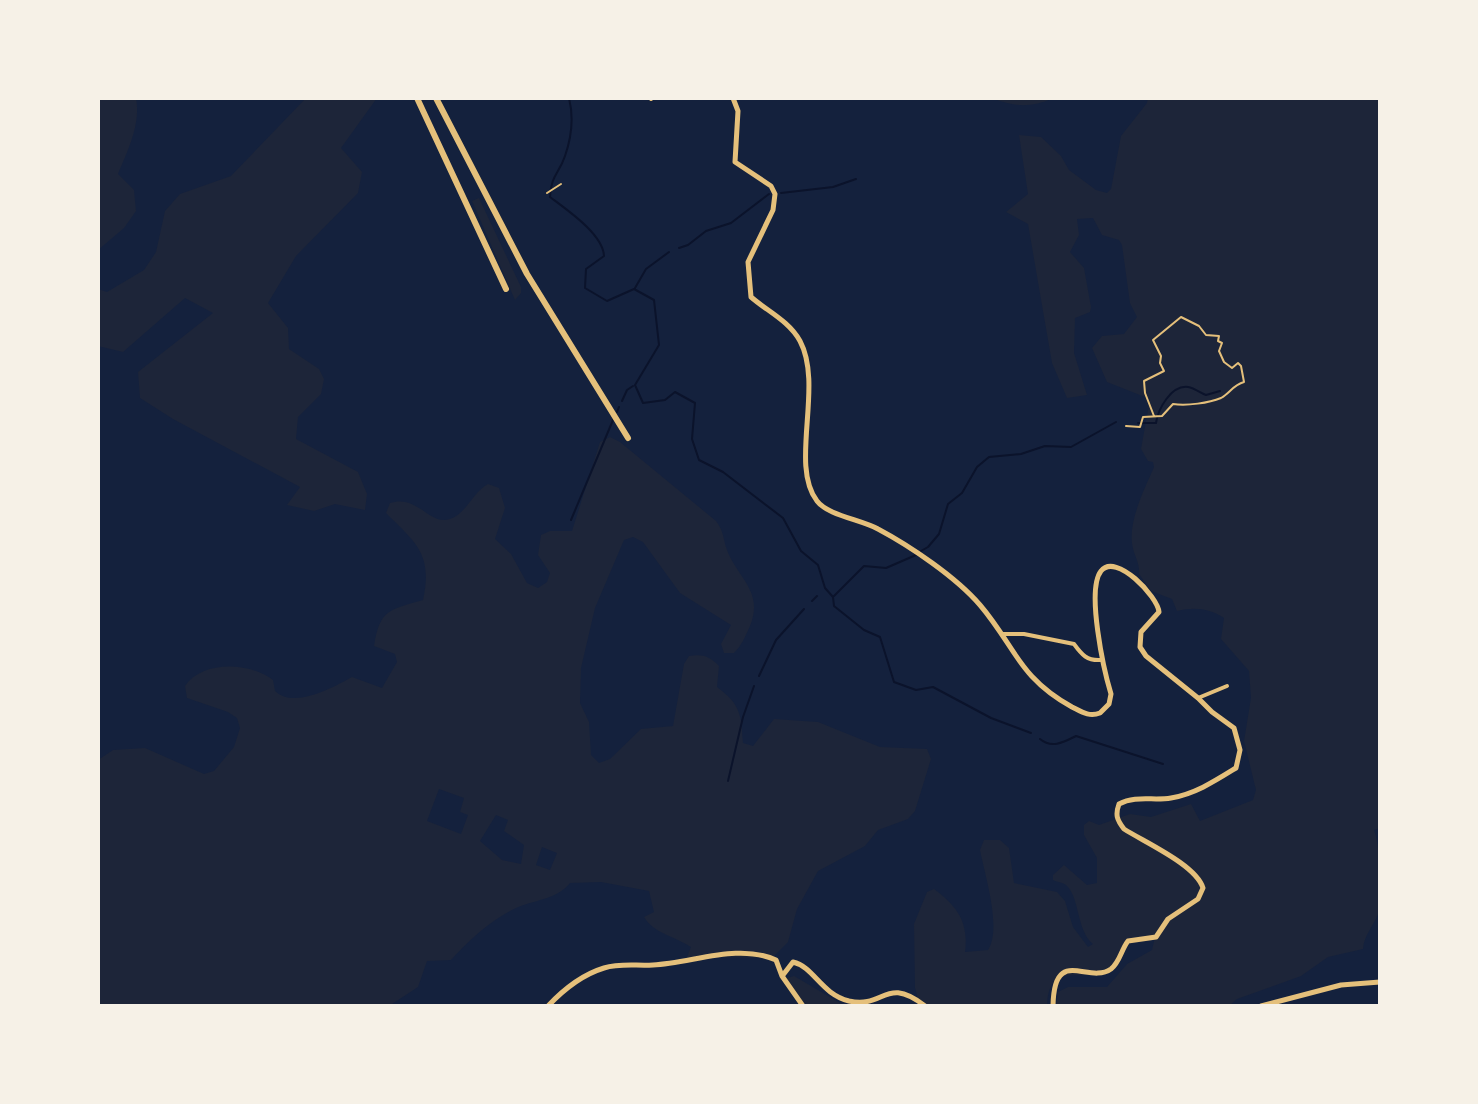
<svg xmlns="http://www.w3.org/2000/svg" width="1478" height="1104" font-family="'Fira Sans Condensed',sans-serif">
	<rect width="100%" height="100%" fill="#14213d"/>
	<!-- green -->
	<g fill="#1d2539" fill-rule="evenodd">
		<path d="M98,98H136C141,124 128,150 118,174L134,190L136,211L124,228L98,250Z"/>
		<path d="M306,98H377L341,148L362,172L358,193L296,256L268,303L288,328L289,349L319,369L324,379L321,394L298,417L296,439L358,472L367,494L365,510L335,504L314,511L287,505L300,487L173,419L140,398L138,372L213,313L185,298L123,352L98,346V289L107,292L144,270L156,252L165,211L180,194L231,176Z"/>
		<path d="M992,98H1053C1032,108 1013,107 992,98Z"/>
		<path d="M1148,98H1380V828L1374,830C1380,845 1384,900 1378,914C1373,927 1364,935 1363,949L1328,957L1301,976L1237,999L1229,1006H1056L1058,992L1068,987H1107L1127,964L1152,950L1155,937L1123,944C1118,954 1115,966 1105,971C1079,983 1049,960 1047,1006H920L915,988L914,924L927,892L934,889C957,906 969,922 965,952L988,950C1002,928 985,876 980,850L984,840H1000L1009,848L1014,883L1057,892L1065,901L1073,927L1088,947L1093,944C1076,930 1080,897 1066,885C1062,882 1057,882 1053,880V875L1064,865L1087,885L1097,883V858L1084,835V825L1089,821L1099,825L1130,814L1151,817L1191,804L1200,821L1253,800L1256,790L1244,741L1251,698L1249,671L1221,639L1224,618C1209,608 1194,607 1177,611L1172,599L1151,591L1139,574C1140,561 1133,555 1132,543C1129,519 1145,488 1154,467L1153,462L1148,461L1141,449L1150,399L1107,382L1092,348L1102,336L1124,334L1137,317L1130,303L1122,245L1119,240L1102,235L1093,218L1077,219L1079,235L1070,252L1084,268L1091,307L1090,312L1075,318L1074,353L1087,395L1067,398L1052,363L1028,224L1006,212L1028,194L1019,135L1041,137L1061,156L1069,170L1096,190L1107,193L1111,189L1121,136L1147,103Z"/>
		<path d="M479,198L521,287V293L515,300L472,201Z"/>
		<path d="M610,437L620,442L716,521C724,531 723,539 727,550C738,579 764,591 750,626C745,637 742,645 734,653H724L721,644L731,625L680,593L643,542L633,537L624,540L595,608L581,668L580,703L589,722L591,755L599,763L610,759L641,729L673,726L684,664L689,656C703,654 709,656 719,666L717,687C741,705 741,714 743,743L753,746L774,719L818,722L880,747L927,749L931,759L915,811L908,819L878,830L865,846L818,871L797,909L788,942L774,956L764,958L687,957L691,947C676,937 653,933 644,917L654,912L649,891L601,882L570,883C555,901 534,899 514,909C491,920 468,941 451,960L427,961L418,987L389,1006H98V760L113,750L145,748L204,774L214,771L234,747L240,728L237,718L228,712L187,698L185,686C202,660 250,662 273,680L275,691C294,709 332,688 352,677L382,688L397,662L395,654L374,646C380,609 389,610 423,600C433,554 416,543 386,513L390,503C418,494 429,526 450,519C466,514 473,492 488,484L499,488L505,508L495,539L511,554L527,583L538,588L547,582L550,573L538,555L541,535L550,531H572L600,442ZM439,789L464,798L460,812L468,815L461,834L427,821ZM496,815L508,820L504,831L524,845L521,864L502,860L480,841ZM542,847L557,853L550,870L536,865Z"/>
		<path d="M794,976L845,1006H808L788,988L784,979Z"/>
	</g>
	<g fill="none" stroke-linecap="round" stroke-linejoin="round">
		<!-- stream -->
		<g stroke="#0b132b" stroke-width="2">
			<path d="M569,98C574,118 572,136 565,156C559,174 551,175 550,197C567,210 603,234 604,256L586,269L585,288L607,301L634,289L654,300L659,345L635,385L643,403L665,400L675,392L695,403L692,439L699,460L723,472L783,518L801,551L818,565L825,588L833,597L834,606L864,630L880,637L894,682L916,690L933,687L991,718L1031,733"/>
			<path d="M781,193L833,187L856,179"/>
			<path d="M679,248L688,245L706,231L731,223L769,194"/>
			<path d="M635,288L646,269L669,252"/>
			<path d="M622,401L627,390L633,386"/>
			<path d="M617,412L619,407"/>
			<path d="M1138,423H1156C1158,409 1171,385 1188,387C1194,388 1201,393 1206,395L1220,391"/>
			<path d="M571,520L613,420"/>
			<path d="M921,551L928,547L939,534L948,504L962,493L977,467L989,457L1021,454L1045,446L1071,447L1116,422"/>
			<path d="M834,596L864,566L886,568L916,555"/>
			<path d="M812,601L817,596"/>
			<path d="M759,676L776,640L804,609"/>
			<path d="M1040,739C1052,749 1064,742 1076,736L1163,764"/>
			<path d="M728,781L743,717L754,686"/>
		</g>
		<!-- path -->
		<g stroke="#e5c07b" stroke-width="2">
			<path d="M547,193L561,184"/>
			<path d="M1126,426L1140,427L1143,417L1162,416L1173,404C1187,406 1209,403 1221,398C1230,393 1233,385 1244,382L1241,366L1238,363L1232,368L1224,362L1219,351L1222,343L1218,341L1219,336L1206,335L1199,326L1181,317L1153,340L1161,356L1160,363L1164,371L1144,381L1145,393L1154,416"/>
		</g>
		<!-- minor -->
		<g stroke="#e5c07b" stroke-width="4">
			<path d="M651,99L652,98"/>
			<path d="M1002,634H1024L1074,644C1082,655 1087,661 1101,660"/>
			<path d="M1198,698L1227,686"/>
		</g>
		<!-- tertiary -->
		<g stroke="#e5c07b" stroke-width="5">
			<path d="M733,98L738,111L735,162L771,186L775,194L773,210L748,262L751,297C767,311 789,321 800,341C824,386 789,465 817,501C827,515 862,520 878,529C910,546 956,577 980,605C1015,646 1018,677 1072,707C1082,712 1089,717 1100,713L1109,704L1111,694C1104,671 1086,590 1101,571C1116,552 1158,597 1159,612L1141,632L1140,647L1146,656L1198,698L1212,712L1234,728L1240,750L1236,768C1215,781 1195,794 1171,798C1153,801 1136,795 1119,804C1115,815 1117,820 1124,829C1146,843 1196,865 1203,888L1198,899L1168,919L1156,937L1128,941C1121,950 1120,962 1111,969C1088,985 1054,945 1053,1006"/>
			<path d="M783,975L793,962C814,967 821,994 849,1001C885,1009 885,975 925,1006"/>
			<path d="M548,1006C564,989 581,975 604,968C620,963 636,966 653,965C693,963 738,943 776,960L782,976L803,1006"/>
			<path d="M1261,1006L1341,985L1380,982"/>
		</g>
		<!-- trunk -->
		<g stroke="#e5c07b" stroke-width="6">
			<path d="M417,98L506,289"/>
			<path d="M436,98L527,274L628,438"/>
		</g>
	</g>
	<!-- border -->
	<rect width="1478" height="1104" fill="none" stroke="#f6f1e7" stroke-width="200"/>
</svg>
